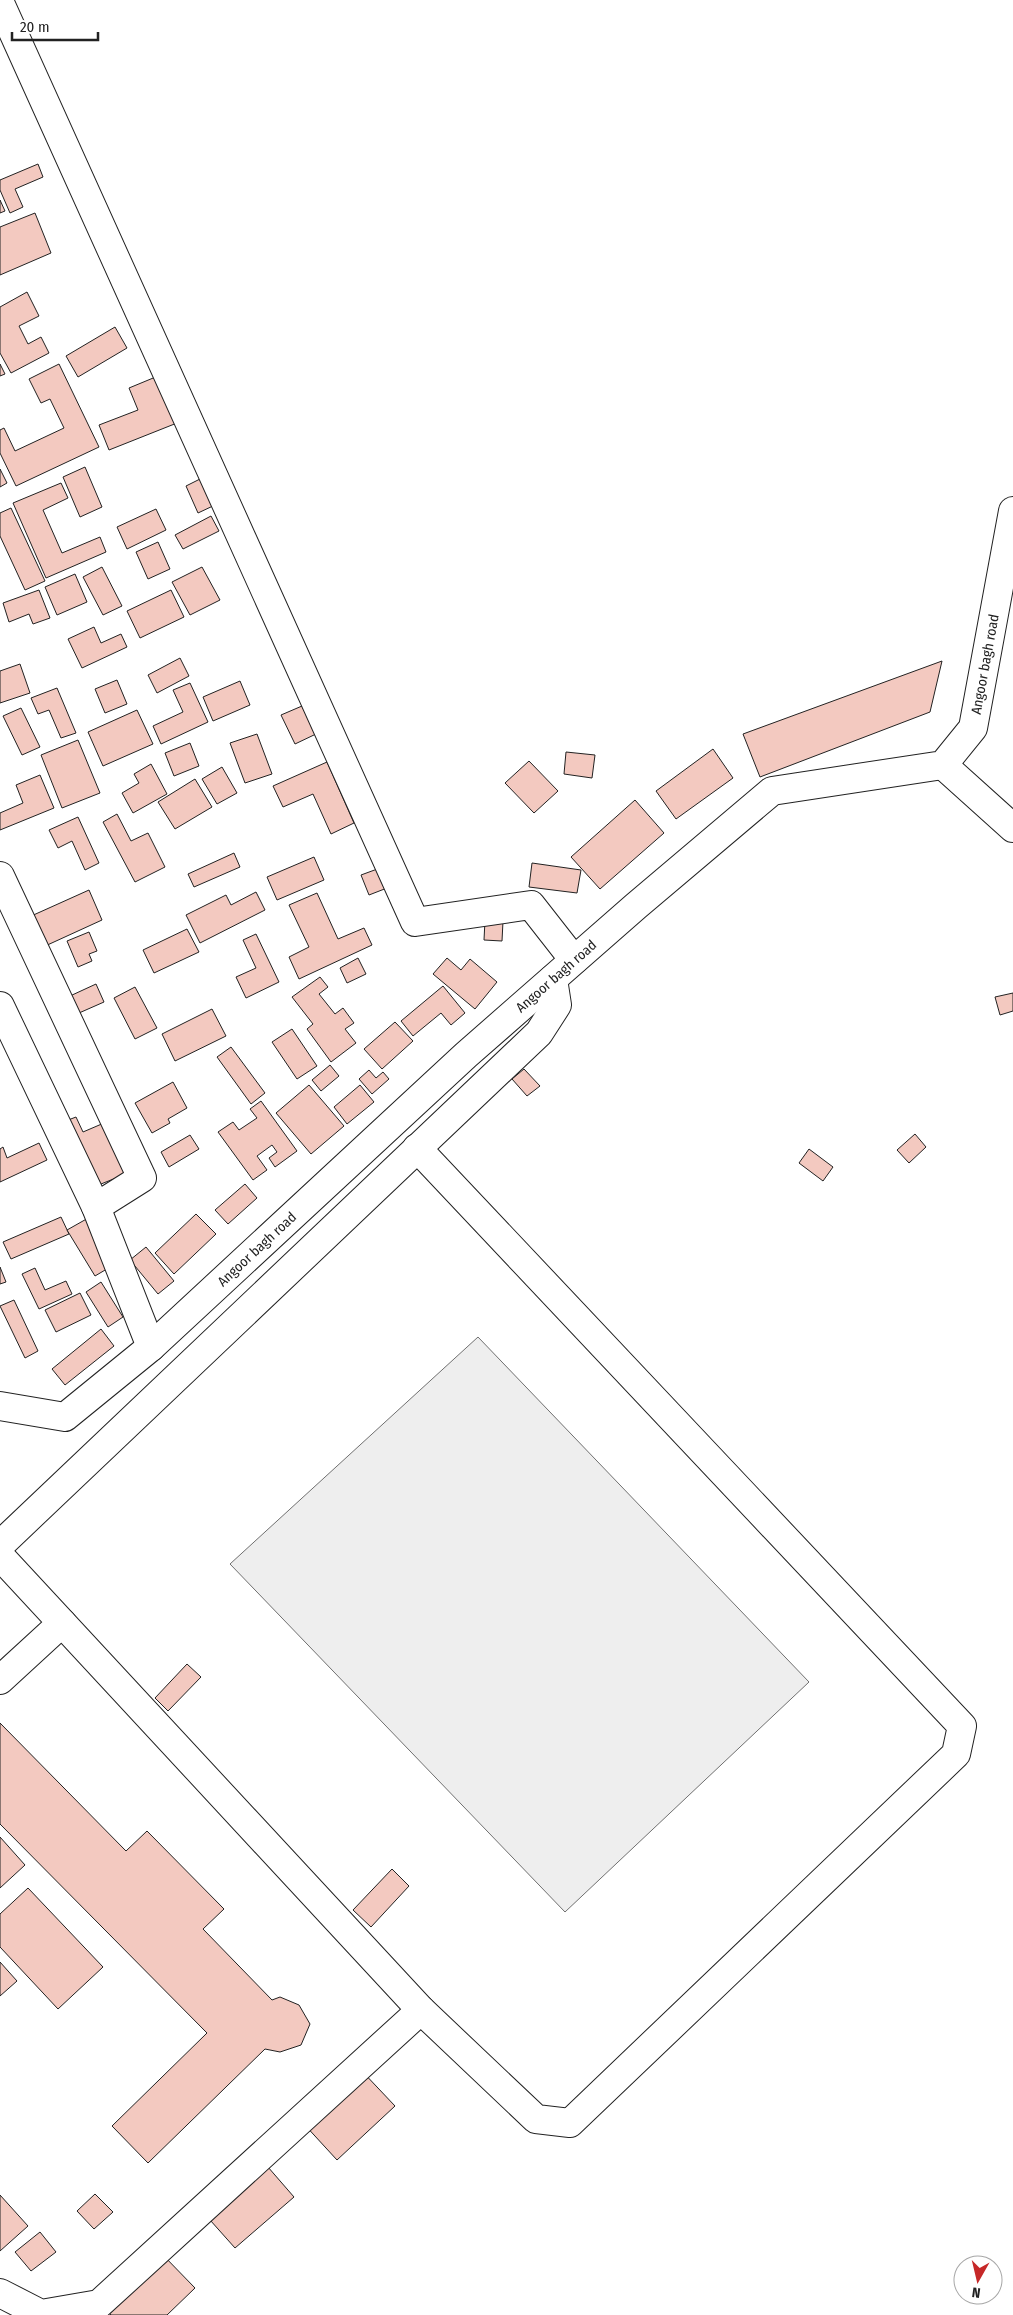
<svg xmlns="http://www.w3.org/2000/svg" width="1013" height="2315" font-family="'Fira Sans Condensed',sans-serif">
	<rect width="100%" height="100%" fill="#fff"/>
	<!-- green -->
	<path fill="#eee" stroke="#6f6f6f" d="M478,1337L809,1682L565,1912L230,1564Z"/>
	<!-- building -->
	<g fill="#f3c9c0" stroke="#222">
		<path d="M38,164L43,177L15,189L23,207L10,213L0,190V180Z"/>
		<path d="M0,200L5,211L0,213Z"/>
		<path d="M35,213L51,253L0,275V227Z"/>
		<path d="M27,292L39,316L19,326L28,344L41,337L49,353L11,373L0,353V307Z"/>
		<path d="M115,327L127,348L78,377L66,356Z"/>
		<path d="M0,364L5,374L0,376Z"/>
		<path d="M59,364L99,447L16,486L0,453V430L4,428L15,451L64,428L50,399L41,403L29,379Z"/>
		<path d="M158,376L177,423L109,450L99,425L138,410L129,388Z"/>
		<path d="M85,467L102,507L80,517L63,477Z"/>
		<path d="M0,469L7,483L0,487Z"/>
		<path d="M202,478L215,505L198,513L186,486Z"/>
		<path d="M61,483L68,498L43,510L62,553L100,537L106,552L46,578L13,503Z"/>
		<path d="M11,508L45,581L25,590L0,536V513Z"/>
		<path d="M156,509L166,530L127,549L117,527Z"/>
		<path d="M211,516L219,531L183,549L175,535Z"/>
		<path d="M158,542L170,569L148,579L136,552Z"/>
		<path d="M102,567L122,606L103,615L83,577Z"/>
		<path d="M202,567L220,600L190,615L172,582Z"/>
		<path d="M75,574L87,602L57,615L45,587Z"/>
		<path d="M39,590L50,618L33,624L29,614L9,622L3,603Z"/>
		<path d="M171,590L184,617L140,638L127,611Z"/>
		<path d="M94,627L101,643L121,634L127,647L82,668L68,639Z"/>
		<path d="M180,658L189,676L157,693L148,675Z"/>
		<path d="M942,661L930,712L760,777L743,734Z"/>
		<path d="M20,664L30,693L0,703V671Z"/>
		<path d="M117,680L127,704L105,713L95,689Z"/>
		<path d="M240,681L250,705L213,721L203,697Z"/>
		<path d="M190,683L208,722L161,744L153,726L183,712L173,690Z"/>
		<path d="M57,688L76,733L61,738L49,710L38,714L31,698Z"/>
		<path d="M302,706L316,734L295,744L281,715Z"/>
		<path d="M21,708L40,747L22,755L3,716Z"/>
		<path d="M137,710L153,744L103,766L88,732Z"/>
		<path d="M257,734L272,774L245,783L230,743Z"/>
		<path d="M78,740L100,793L62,808L41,755Z"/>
		<path d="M190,743L199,766L174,776L165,753Z"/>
		<path d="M713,749L733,778L676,819L656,791Z"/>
		<path d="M566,752L595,755L592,778L564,774Z"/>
		<path d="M529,761L558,791L534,813L505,783Z"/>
		<path d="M327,762L354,823L331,834L313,794L283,807L273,786Z"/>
		<path d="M151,764L167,794L133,813L122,793L139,783L134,774Z"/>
		<path d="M222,767L237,793L217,804L202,779Z"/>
		<path d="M40,775L54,808L0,830V813L23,803L16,785Z"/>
		<path d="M195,779L212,807L175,829L158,802Z"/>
		<path d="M635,800L664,833L600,889L571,857Z"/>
		<path d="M117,814L131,841L148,833L165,867L135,882L103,822Z"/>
		<path d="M78,817L99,863L85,870L72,841L58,848L49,830Z"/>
		<path d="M234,853L240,867L194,887L188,874Z"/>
		<path d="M314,857L324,880L277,900L267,877Z"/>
		<path d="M532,863L581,870L577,893L529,887Z"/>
		<path d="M380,868L387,888L369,895L361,875Z"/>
		<path d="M89,890L102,920L43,947L29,917Z"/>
		<path d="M256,892L265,910L200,943L186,915L226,895L231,905Z"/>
		<path d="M317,893L338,939L364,928L372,945L299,979L289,957L309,947L289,905Z"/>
		<path d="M485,920L503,921L502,941L484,940Z"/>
		<path d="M187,929L199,952L154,973L143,950Z"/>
		<path d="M89,932L97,951L89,954L92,961L78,967L67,941Z"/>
		<path d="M256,934L279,982L246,998L236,977L256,968L243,940Z"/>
		<path d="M358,958L366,974L347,983L340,968Z"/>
		<path d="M447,958L461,970L470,959L497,982L475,1009L433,974Z"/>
		<path d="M320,977L328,987L319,994L335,1014L343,1008L354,1023L345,1029L356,1043L331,1062L307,1029L313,1024L292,997Z"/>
		<path d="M96,984L104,1002L79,1013L70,996Z"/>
		<path d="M443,986L465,1013L451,1025L441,1013L413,1036L401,1021Z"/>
		<path d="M135,987L157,1028L135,1039L114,998Z"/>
		<path d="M1013,993V1011L1000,1015L995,997Z"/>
		<path d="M212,1009L226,1036L175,1061L162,1034Z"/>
		<path d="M395,1022L413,1041L382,1069L364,1049Z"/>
		<path d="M292,1029L317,1066L297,1079L272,1042Z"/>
		<path d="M231,1047L265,1093L251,1104L217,1057Z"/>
		<path d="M330,1065L339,1076L321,1091L312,1080Z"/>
		<path d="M524,1069L540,1086L527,1096L512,1079Z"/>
		<path d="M369,1070L376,1078L383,1072L389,1079L372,1094L359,1079Z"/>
		<path d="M173,1082L187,1108L168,1119L170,1123L152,1133L135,1103Z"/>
		<path d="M309,1085L344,1126L311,1154L276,1113Z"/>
		<path d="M360,1085L374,1102L347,1124L334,1107Z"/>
		<path d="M261,1101L297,1151L275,1167L269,1158L277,1152L272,1145L257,1156L267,1170L253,1180L218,1132L233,1122L239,1130L257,1118L250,1109Z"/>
		<path d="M76,1117L83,1132L104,1123L126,1174L91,1188L63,1122Z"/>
		<path d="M915,1134L926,1147L909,1163L897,1150Z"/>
		<path d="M190,1135L199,1149L169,1167L161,1152Z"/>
		<path d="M39,1143L47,1160L0,1182V1149L3,1147L7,1158Z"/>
		<path d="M809,1149L833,1167L823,1181L799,1163Z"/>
		<path d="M245,1184L257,1198L228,1224L215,1210Z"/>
		<path d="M196,1214L216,1234L174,1274L155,1253Z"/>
		<path d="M61,1217L69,1234L11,1259L3,1242Z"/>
		<path d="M90,1217L117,1263L95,1276L67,1230Z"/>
		<path d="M146,1247L174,1281L158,1294L130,1260Z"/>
		<path d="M0,1267L6,1282L0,1284Z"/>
		<path d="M35,1268L45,1290L66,1281L72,1294L39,1309L22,1274Z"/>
		<path d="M101,1282L123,1317L108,1327L86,1292Z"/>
		<path d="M80,1293L91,1315L56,1332L45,1310Z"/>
		<path d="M14,1300L38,1351L25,1358L0,1306Z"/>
		<path d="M101,1329L114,1346L65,1385L52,1369Z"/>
		<path d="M187,1664L201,1677L168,1711L155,1698Z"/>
		<path d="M0,1723L126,1851L147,1831L224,1909L203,1929L272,2000L280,1997L299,2005L310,2024L301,2045L280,2052L265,2049L148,2163L112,2126L207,2033L0,1824Z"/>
		<path d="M0,1837L25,1865L0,1888Z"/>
		<path d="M392,1869L409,1886L371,1927L353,1910Z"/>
		<path d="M28,1888L103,1967L58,2009L0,1947V1914Z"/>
		<path d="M0,1962L17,1981L0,1996Z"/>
		<path d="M360,2069L395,2106L337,2160L303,2123Z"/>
		<path d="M261,2159L294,2197L235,2248L202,2211Z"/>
		<path d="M95,2194L113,2212L94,2229L77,2211Z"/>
		<path d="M0,2195L28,2226L0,2251Z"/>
		<path d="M40,2232L56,2252L31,2271L15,2252Z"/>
		<path d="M161,2253L195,2288L167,2315H111L104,2307Z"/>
	</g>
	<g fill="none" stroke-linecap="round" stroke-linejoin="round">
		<!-- minor casing -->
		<g stroke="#222" stroke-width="30">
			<g id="minor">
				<path d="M0,3C138,310 279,615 415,922L531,905L574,960"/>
				<path d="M943,765L1013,828"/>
				<path d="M0,876L142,1178L96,1207"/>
				<path d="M0,1006L96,1207L151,1347"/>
				<path id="s1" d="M0,1406L65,1417L151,1347L466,1055L636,906L772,791L943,765L973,728L1013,511"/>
				<path d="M0,1545L539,1033L557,1005L553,979"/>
				<path d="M0,1556L421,2010L536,2119L570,2123L956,1754L962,1726L417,1148"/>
				<path d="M0,1680L62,1623"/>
				<path d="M0,2293L41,2314L99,2304L421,2010"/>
			</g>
		</g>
		<!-- minor -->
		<use href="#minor" stroke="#fff" stroke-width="28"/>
	</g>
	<g text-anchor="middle" stroke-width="4" stroke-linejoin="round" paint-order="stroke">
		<!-- street labels -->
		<g font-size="14" fill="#222" stroke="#fff">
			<text dy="5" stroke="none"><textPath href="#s1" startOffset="1296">Angoor bagh road</textPath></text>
			<text dy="5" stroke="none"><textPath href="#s1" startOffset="726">Angoor bagh road</textPath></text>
			<text dy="5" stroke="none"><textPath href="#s1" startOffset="321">Angoor bagh road</textPath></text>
		</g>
	</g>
	<!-- north arrow -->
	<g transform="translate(978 2280) rotate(188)"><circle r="24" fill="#ffffff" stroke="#a7a7a7"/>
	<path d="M0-4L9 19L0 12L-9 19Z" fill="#c62828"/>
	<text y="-8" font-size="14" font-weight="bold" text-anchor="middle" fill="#222222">N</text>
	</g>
	<!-- scale -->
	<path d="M12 32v8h86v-8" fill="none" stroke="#222222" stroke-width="2.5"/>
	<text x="20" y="32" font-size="15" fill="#222222" stroke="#ffffff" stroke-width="4" paint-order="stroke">20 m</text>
</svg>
